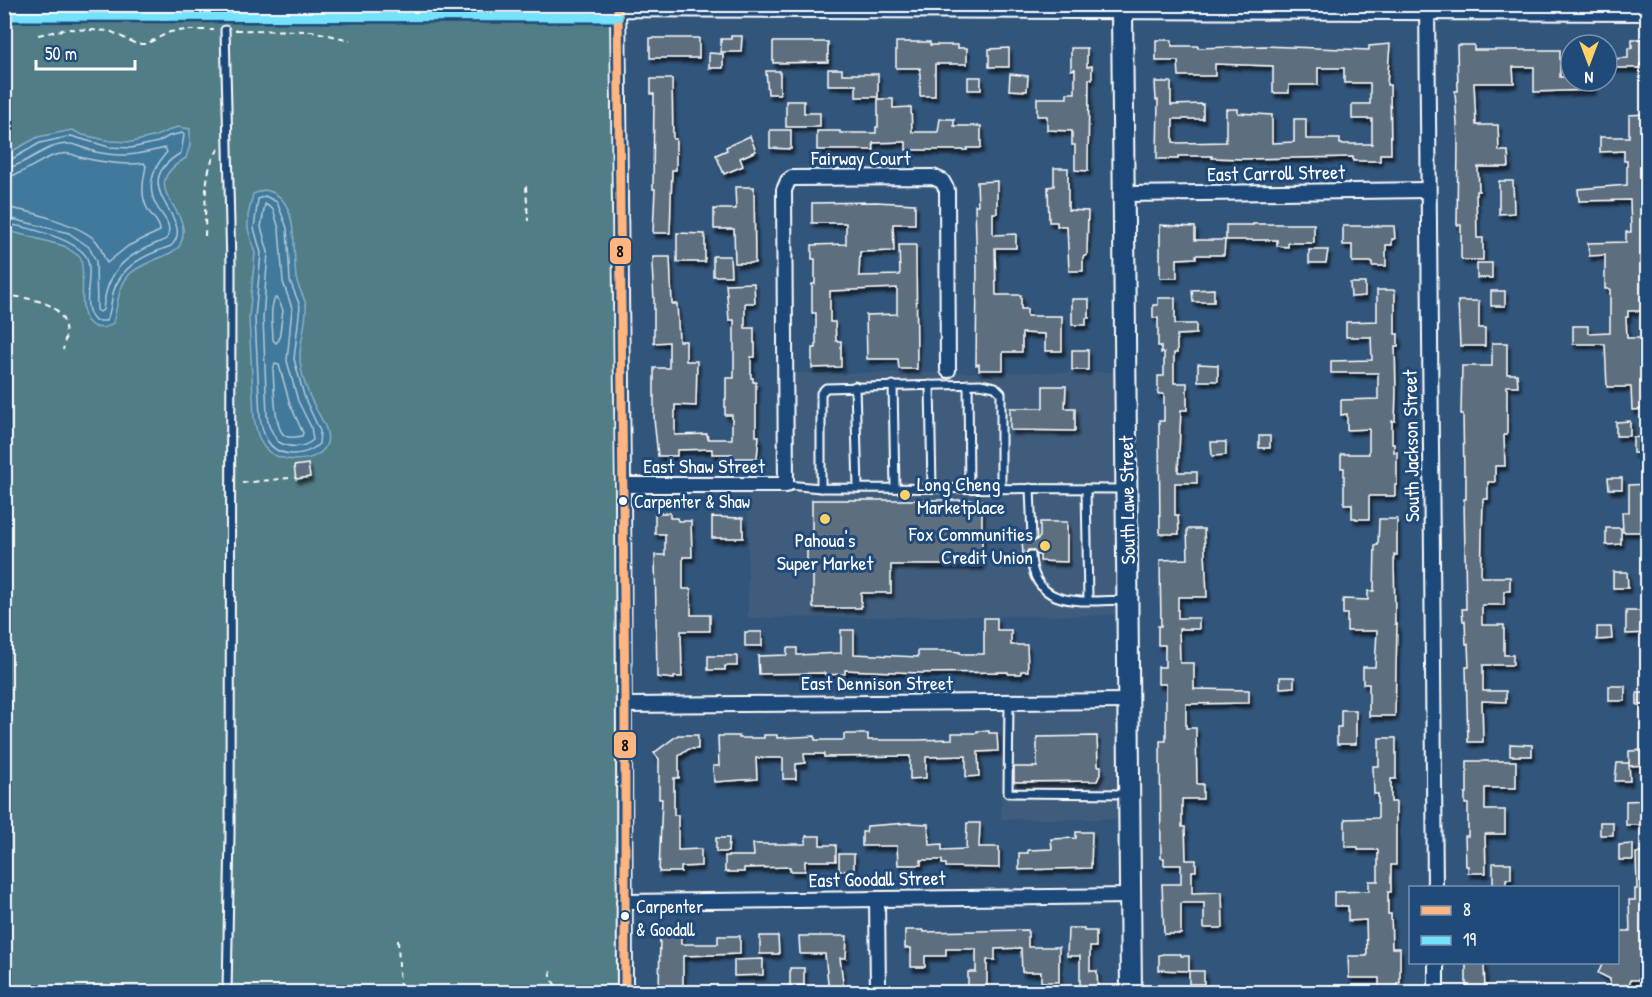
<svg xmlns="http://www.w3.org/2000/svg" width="1652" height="997" font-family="'Patrick Hand',sans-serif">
	<defs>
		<filter id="shadow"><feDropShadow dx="2.5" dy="4.5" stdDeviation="1.5" flood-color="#0009"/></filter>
	</defs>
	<rect width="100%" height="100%" fill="#32557b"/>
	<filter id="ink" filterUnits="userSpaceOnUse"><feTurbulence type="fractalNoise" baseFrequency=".0167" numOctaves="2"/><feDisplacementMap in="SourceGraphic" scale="12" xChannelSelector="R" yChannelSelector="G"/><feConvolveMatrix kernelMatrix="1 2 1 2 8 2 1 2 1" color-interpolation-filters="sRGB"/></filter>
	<g filter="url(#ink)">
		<!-- built -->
		<g fill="#3f5c7c">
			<path d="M1116,372L1118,615L748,618V495H793L794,373Z"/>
			<path d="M1002,712H1117L1118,819H1001Z"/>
		</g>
		<!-- green -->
		<path fill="#517d86" stroke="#a8bec2" stroke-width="1.5" d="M5,5H618L626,992H5Z"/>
		<!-- water -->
		<g fill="#41799c" stroke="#8dafc4" stroke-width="1.5">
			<path d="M177,127L190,129V145L186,158C132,190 198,208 180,245C174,256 140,262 129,275C117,288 118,307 113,323C108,327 103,329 96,327C73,321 88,274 80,257L64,246L5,230V155L38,137L72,130L83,135L110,141L132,142L156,136Z"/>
			<path d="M264,190C301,195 292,251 296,277C297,287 305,297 306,306C307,323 300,340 300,356C300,373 308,394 316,409C321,419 330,430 327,443C320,465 280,463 267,450C258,442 256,428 254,417L249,318L255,253L248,229V215L253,194Z"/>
		</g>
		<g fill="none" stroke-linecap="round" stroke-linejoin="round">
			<!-- shore -->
			<g stroke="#b3c9d7" stroke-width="1.5">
				<path d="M4,160L12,159L40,143L71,136L109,147L131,148L158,142L169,136L182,133L184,135L181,153C122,187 199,219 171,246C145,255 121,265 113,293C111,302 111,313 106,321H95C80,306 93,279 88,261C83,240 24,226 4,224"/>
				<path d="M4,168C26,167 44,143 70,144C76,144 89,150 96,152C124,158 138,154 165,148L167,152C154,167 146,186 156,205C163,218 173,223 167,239C129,254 107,266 103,310L100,312L97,310L96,261L89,247L69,233L4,217"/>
				<path d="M4,177C27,176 47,150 70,154C73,154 76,156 79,157C100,162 122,166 144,163L146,166C143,181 140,196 148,210C152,217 160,222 160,231L128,246L107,263C103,257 102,248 97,242C84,226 26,209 4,208"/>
				<path d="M265,196L277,202L287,228L290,281L300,306L294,359L305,399L320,431L319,444C305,457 278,459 267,440C263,433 261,425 260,417L255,318L261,253L254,228L258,199Z"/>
				<path d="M265,204L273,209L279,229L283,282L292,308L287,361L298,401L311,427L313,440C303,449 288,448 277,441L269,426L267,416L263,318L268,252L261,227Z"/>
				<path d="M275,298L278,299L283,310L279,340L276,343L273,340C273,326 269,310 275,298Z"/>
				<path d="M275,364L279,365L290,404L303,433L302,436C296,437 288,439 283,434C274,425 274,383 273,369Z"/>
			</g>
		</g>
		<!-- building -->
		<g fill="#5d6e7e" stroke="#fff" stroke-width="1.5" filter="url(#shadow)">
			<path d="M731,36H742L741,52H721V39H731Z"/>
			<rect x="650" y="38" width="49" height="20"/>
			<path d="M1632,39H1643L1645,52H1647V64H1640V68H1607V59L1628,58V48H1632Z"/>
			<path d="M1156,40H1172V46H1198V48L1264,46L1369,50V46L1390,44L1387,85H1390L1391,154H1380V161H1353V157L1243,159L1212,158V156H1178V159H1157L1158,100H1156L1155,82H1171V105L1203,104V119H1173V142L1178,143L1226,142V109H1238V113L1272,115V143L1294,142V119H1306V139H1340V144H1372V119H1352V104H1370V83H1344V68H1318V85H1289V93H1273V66L1215,64V76H1179L1178,61H1156Z"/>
			<path d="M773,42H828V62L773,63Z"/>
			<path d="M896,42H930V45H958V48H967V64H935V96H920V68H896Z"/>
			<path d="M1457,45H1474V50H1560V77H1571V81H1593V90L1534,92V67H1513L1514,83H1474L1476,125H1498L1499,151H1508L1509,167H1478L1479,191H1476L1477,238H1483V260H1463L1461,258V225H1457L1458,141L1455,91H1458Z"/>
			<path d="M1009,48V67H989V49Z"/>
			<path d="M1071,48H1087V67L1092,66V79H1089L1088,171L1075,170V145H1072V131L1047,130V116H1037V98H1067V93H1075V69L1071,70Z"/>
			<path d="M709,53L723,54V68H709Z"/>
			<path d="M828,69H842V74H878V97H856V85H828Z"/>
			<path d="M766,71H780V94H768Z"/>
			<path d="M1010,74L1028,76L1027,91L1009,90Z"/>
			<rect x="968" y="77" width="13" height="13"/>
			<path d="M651,79H672L673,139H676V170H672L670,233H653L655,189H653L654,94H651Z"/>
			<path d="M878,99H893V108L911,107L912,132H938L940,119H954V126H981V148H967V150H906V142H903L873,143L874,150H817V131H840V133H876V127H878Z"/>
			<path d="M786,101H804V113H820V127H786Z"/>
			<path d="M1646,114V121H1647V311H1628V317H1626L1627,338H1647V409L1632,410L1631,387H1607L1605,344H1573V326H1588V333L1610,332V289H1605V255L1589,256L1588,243L1626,242V232H1631L1630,200L1579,201L1578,189L1627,185V161H1624V151L1600,152V137H1629V115Z"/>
			<path d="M770,130H791V149L770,148Z"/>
			<path d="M750,136L756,151L740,158L743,166L724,174L716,155L727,150L726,147Z"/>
			<path d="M1054,168H1068V210L1088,211L1087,255L1083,257V271H1069L1067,226H1057V222H1049L1048,187L1054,186Z"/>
			<path d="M997,181V213H993V235L1016,234V248H995L996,295H1021V309H1027V316H1062V351H1045V334L1022,333V352H1003V370H979V364L976,365L977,272L975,205H978L977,182Z"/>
			<path d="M1499,181H1513L1514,213L1499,214Z"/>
			<path d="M735,187H754L755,263H735L734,229H714V209H736Z"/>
			<path d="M876,202L915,204V224H893L894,251L860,252L859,276L900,275L899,245H916L917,369H899L898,359H867L866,315L897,314V288L830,291V322H835L836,341H841V367L812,368V348H816V313H812V284H815V259H812V245L846,244V223H812V203Z"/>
			<path d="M1253,224H1314V243H1288V247L1277,246V240H1226V225H1253Z"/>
			<path d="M1160,225L1195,227V240H1225L1224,255H1196V258L1177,259V278H1160Z"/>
			<path d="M1343,226H1394L1395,239H1392V245H1386V266H1372V262H1352V245H1343Z"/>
			<path d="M677,233L705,234V262H677Z"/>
			<path d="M1309,250H1328L1326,263H1309Z"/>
			<path d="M713,256H730L731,276H713Z"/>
			<path d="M653,257H670L672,304H677L679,341H686V361H697L696,406L675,405V435L707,434L708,439H732V415H725V399H726V378H734V320H729L726,284L754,283L755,303H745V328H754V343H755V357H751V378H753V382H756V436H759L757,458H732V454H712V449L677,450V456H658L654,419V368H669V342L654,343V300L652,265H653Z"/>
			<rect x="1477" y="263" width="15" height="15"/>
			<path d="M1350,283H1365V296L1351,297Z"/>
			<path d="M1214,289V302H1193L1192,290Z"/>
			<path d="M1377,290H1395V334H1398V346H1395L1396,392L1395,421H1392V444H1394V452H1397V485H1395V496H1369V519H1356V518H1352V504H1344V468H1341V454H1369V429L1347,430V414L1341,415V400L1378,399V373H1331V361L1372,360L1371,337H1346V322L1377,321Z"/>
			<rect x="1491" y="291" width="14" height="15"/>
			<path d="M1158,298H1175V324H1196V334L1177,335V353H1174V383H1187V410H1181L1178,472H1197V483H1175V515H1178L1179,534H1160L1159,421H1164V394H1158V376H1164V353H1161V346H1158V318H1153V305H1158Z"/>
			<path d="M1072,299H1089V318H1086V325H1072Z"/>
			<path d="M1458,301H1479V328H1485V346H1460Z"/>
			<path d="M1492,343H1507V374H1517L1518,386H1507V435H1504L1505,466H1495V482H1488V499H1483L1481,577H1510V591H1504V605H1482V625H1504V655H1513V665H1483V691H1506V702L1482,701L1483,742H1468L1466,667H1469L1468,644H1466L1465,621H1463L1462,609H1466L1464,499H1466V475H1464L1463,414H1461L1462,366H1492Z"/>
			<rect x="1072" y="350" width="16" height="20"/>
			<path d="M1198,364L1218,365V381H1198Z"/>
			<path d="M1043,386H1066L1065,408H1075V431L1010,430V408H1043Z"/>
			<path d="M1630,421V436H1616V422Z"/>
			<rect x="1259" y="436" width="11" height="12"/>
			<path d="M1633,437L1647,438V454L1633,453Z"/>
			<path d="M1211,442H1226V455L1212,456Z"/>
			<path d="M308,464L310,477L296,479L294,466Z"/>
			<path d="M1608,478H1622V489H1609Z"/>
			<path d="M1647,484V532H1623L1622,512H1629V485Z"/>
			<path d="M812,500H982V565H891V593H861V608H813V567H807V538H812Z"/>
			<path d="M655,513H670V518H677L678,521H691L692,557H683V589H691V615H710V631H681L682,677H674V679L657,677L655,555H665V534H655Z"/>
			<path d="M712,517L743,518V538H712Z"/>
			<path d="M1379,519H1397V555H1394L1395,624H1397L1395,716H1369V684H1363V667H1375L1377,631H1347V614H1343V599L1368,600V591H1374L1375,545H1378Z"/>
			<path d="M1040,522H1067V562L1040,561V555H1037L1032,550H1028L1025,556H1023L1022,537H1026L1030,542L1035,541L1040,537Z"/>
			<path d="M1606,528H1621V544L1606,545Z"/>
			<path d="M1187,529H1204L1207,597H1178V618H1199V629H1179L1180,663H1194V689L1249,690V703L1186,704V728H1196L1197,784H1203V799H1182V827H1185L1186,860H1196V871H1192V893L1222,892L1223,928H1204V903H1181V934H1164L1162,884H1181V865H1164V858H1161L1160,741H1166V684H1158V667H1165V645H1158V626H1161L1160,560L1188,559Z"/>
			<path d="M1613,572H1627L1628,588H1613Z"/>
			<path d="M1626,611H1647V633L1626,634Z"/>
			<path d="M984,618H997V630H1011V645H1027L1028,671H1021V674H1008V672L920,673L845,670V674L825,675V673L759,674L758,656L787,655V648H797V655L841,653V630H854V654L918,657V651H947L960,652V654H984Z"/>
			<path d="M1597,627H1611L1612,639L1597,640Z"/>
			<rect x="745" y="632" width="17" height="14"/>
			<path d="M708,656H737V666H725V670H708Z"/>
			<path d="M1280,677H1294V687L1280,688Z"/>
			<rect x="1609" y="686" width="16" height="15"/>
			<rect x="1637" y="693" width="10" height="12"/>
			<path d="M1341,710H1356V744H1337V727H1341Z"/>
			<path d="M977,731H989V733H997L998,751L978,752L979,776L966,777V756L926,757V778L910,779V756L824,757V754H804L805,763L796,764V779H783V758H756L757,779L714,782L713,766H719L718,736H739V738H764V735H777V738L815,736V740H844V734H868V740H917L952,739V733H977Z"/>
			<path d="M678,735H698V749H689L679,756V778H674V815H678V850L701,849V866L681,867V872H659L662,799H659V759L654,753Z"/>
			<path d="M1097,736L1098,766H1101V772L1097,781L1014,782V767H1037V737Z"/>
			<path d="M1379,738H1396V779H1391V802H1396V865H1391V892H1388V914H1391L1392,948H1400V983H1397V990H1379V978H1349L1348,956H1367L1366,920L1348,921V906H1334V892L1369,891V881H1378V850H1358V847H1345V819L1378,818V794H1374L1373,766H1379Z"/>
			<path d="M1510,744L1532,745V756H1510Z"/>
			<path d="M1647,750V765L1629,766V751Z"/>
			<path d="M1467,761H1516V788H1485V810H1505V834H1485L1486,873H1468V866H1466L1465,836H1468V804H1465V793H1467Z"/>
			<path d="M1617,763H1629L1630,781H1615Z"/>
			<path d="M1647,800V825H1626V801Z"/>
			<rect x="1600" y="822" width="13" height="13"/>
			<path d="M967,823H980L979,847H999V868L946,867V864H942V860H921V865H898L897,846H862V832H866L867,826L908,823L928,824L929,845L942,844V850L966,849Z"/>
			<path d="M1076,832H1092L1091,868L1019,870V853H1028V850L1052,849L1051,839L1076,838Z"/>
			<path d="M806,836H820V845H836V861H805V871H790V867L744,868V872H725V856H754L753,844H806Z"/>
			<path d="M716,838H729L728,852H716Z"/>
			<path d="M1633,844V860H1619V845Z"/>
			<path d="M1636,853H1647V980H1630V993H1610V979L1598,973L1603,963H1617V931H1630L1629,900H1635V889H1637Z"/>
			<path d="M839,854H854V870L839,871Z"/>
			<path d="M1493,863H1511V879H1506V888H1493Z"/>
			<path d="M1068,928H1084V931H1096V947H1090V971H1097L1098,993H1080V956H1067Z"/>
			<path d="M905,930H923V932L1028,930V947H1059V982H1041V972H1022L1021,948L995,949V960H987V991H968V972H976V949H946V956H925V967H911V948H905Z"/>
			<path d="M681,931V944H718V936H740V954L683,956V993H659L660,935H664V932Z"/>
			<path d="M760,936H778L779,954H760Z"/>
			<path d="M799,936H847L846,958H840L844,990L829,992L825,954H800Z"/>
			<path d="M1163,954H1181V956H1189V971H1204V984H1189V971L1159,970V955Z"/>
			<path d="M763,959V975L734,976V960Z"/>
			<path d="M1466,963H1484L1485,993H1469V987H1466Z"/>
			<rect x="790" y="968" width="14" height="18"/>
		</g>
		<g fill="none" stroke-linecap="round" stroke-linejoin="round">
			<!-- lane casing -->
			<g stroke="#fff" stroke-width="11">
				<g id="lane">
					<path d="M225,30L231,264L230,833L227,992"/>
					<path d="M968,384L969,488"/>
					<path d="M893,385L895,488"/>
					<path d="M930,385L932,488"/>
					<path d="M855,386L858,488"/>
					<path d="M786,485L821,488L1124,489"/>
					<path d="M821,488V393L826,388L980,384L995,387L1001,393V488"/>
					<path d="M1030,488L1032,537"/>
					<path d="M1086,489L1088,600"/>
					<path d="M1031,555C1033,612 1086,600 1127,600"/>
					<path d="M1009,702L1008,793L1127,794"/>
				</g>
			</g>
			<!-- street casing -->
			<g stroke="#fff" stroke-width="18">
				<g id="street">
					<path d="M1427,4L1435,888"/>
					<path d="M618,5L623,485L625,992"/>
					<path d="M1125,194L1428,190"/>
					<path d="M623,485H786L784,190L788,181L792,178L933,177L942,181L947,190L948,370"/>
					<path d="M625,705L1129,701"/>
					<path d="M877,899L878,992"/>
					<path d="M624,902L1130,896"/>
					<path d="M1436,962V992"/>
				</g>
			</g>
			<!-- secondary casing -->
			<g stroke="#fff" stroke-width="24">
				<g id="secondary">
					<path d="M14,4L1648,10"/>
					<path d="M1122,8L1131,992"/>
				</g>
			</g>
			<!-- path -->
			<g stroke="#fff" stroke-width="2" stroke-dasharray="6 4.5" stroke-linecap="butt">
				<path d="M235,30L312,31L350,40"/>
				<path d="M38,35L67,29L110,31L136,44H146L170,32L186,30H214"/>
				<path d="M526,186L528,221"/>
				<path d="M205,236C206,211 202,168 219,149"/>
				<path d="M4,295C41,300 75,303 63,350"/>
				<path d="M242,483L289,478"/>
				<path d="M398,940L400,992"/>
				<path d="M550,971L552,980L560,992"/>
			</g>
			<!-- lane -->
			<use href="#lane" stroke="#1f4a7a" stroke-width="7"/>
			<!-- street -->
			<use href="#street" stroke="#1f4a7a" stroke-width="14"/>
			<!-- secondary -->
			<use href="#secondary" stroke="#1f4a7a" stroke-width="20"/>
			<!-- bus-1 casing -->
			<g stroke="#1f4a7a" stroke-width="14">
				<path id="bus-1" d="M618,4L625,705V992"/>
			</g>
			<!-- bus-2 casing -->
			<g stroke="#1f4a7a" stroke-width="14">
				<path id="bus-2" d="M14,16L618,17"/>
			</g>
			<!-- bus-1 -->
			<use href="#bus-1" stroke="#ffb580" stroke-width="9"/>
			<!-- bus-2 -->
			<use href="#bus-2" stroke="#73e2fa" stroke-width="9"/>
		</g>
	</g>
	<!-- markers -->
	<g fill="#ffd166" stroke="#1f4a7a" stroke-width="2">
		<circle cx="905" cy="495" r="6"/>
		<circle cx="825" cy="519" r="6"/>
		<circle cx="1045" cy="546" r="6"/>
	</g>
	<g fill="#fff" stroke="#1f4a7a" stroke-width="2">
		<circle cx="623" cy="501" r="5"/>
		<circle cx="625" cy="916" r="5"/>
	</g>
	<g text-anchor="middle" stroke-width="6" stroke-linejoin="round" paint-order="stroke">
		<!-- bus labels -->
		<g font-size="18" fill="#fff" stroke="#1f4a7a" text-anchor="start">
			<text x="634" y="508">Carpenter &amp; Shaw</text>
			<text x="636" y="913">Carpenter<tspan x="636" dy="23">&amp; Goodall</tspan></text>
		</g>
		<!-- street labels -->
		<g font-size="20" fill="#fff" stroke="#1f4a7a">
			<text x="861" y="165">Fairway Court</text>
			<text transform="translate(1276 173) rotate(-1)" y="7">East Carroll Street</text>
			<text transform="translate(1411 446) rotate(-91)" y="7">South Jackson Street</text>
			<text x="704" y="473">East Shaw Street</text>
			<text transform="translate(1127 500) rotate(-91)" y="7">South Lawe Street</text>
			<text x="877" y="690">East Dennison Street</text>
			<text transform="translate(877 879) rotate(-1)" y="7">East Goodall Street</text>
		</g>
		<!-- poi labels -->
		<g font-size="20" fill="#fff" stroke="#1f4a7a" text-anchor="start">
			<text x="917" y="491">Long Cheng<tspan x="917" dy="23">Marketplace</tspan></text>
			<text x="1033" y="541" text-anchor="end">Fox Communities<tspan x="1033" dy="23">Credit Union</tspan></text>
			<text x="825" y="547" text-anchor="middle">Pahoua's<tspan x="825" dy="23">Super Market</tspan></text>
		</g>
	</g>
	<g stroke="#1f4a7a" stroke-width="2">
		<rect x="609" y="237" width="23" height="28" rx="6" fill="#ffb580"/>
		<rect x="613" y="731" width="24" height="28" rx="6" fill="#ffb580"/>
	</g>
	<g font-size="16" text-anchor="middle" font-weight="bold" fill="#111">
		<text x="620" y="257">8</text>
		<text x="625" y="751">8</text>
	</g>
	<!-- margin -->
	<rect width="1652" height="997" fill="none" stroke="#1f4a7a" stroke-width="24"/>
	<rect x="12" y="12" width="1628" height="973" fill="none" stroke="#fff" stroke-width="2" filter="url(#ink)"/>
	<!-- legend -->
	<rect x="1409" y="886" width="210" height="78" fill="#1f4a7a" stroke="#7992af" stroke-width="1.5"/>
	<rect x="1421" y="906" width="30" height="9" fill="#ffb580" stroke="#7992af" stroke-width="1.5"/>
	<text x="1463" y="916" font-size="18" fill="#ffffff">8</text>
	<rect x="1421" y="936" width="30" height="9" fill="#73e2fa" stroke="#7992af" stroke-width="1.5"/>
	<text x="1463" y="946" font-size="18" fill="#ffffff">19</text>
	<!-- north arrow -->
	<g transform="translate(1589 63) rotate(180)"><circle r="28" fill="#1f4a7a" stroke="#7992af" stroke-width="1.5"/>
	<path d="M0-4.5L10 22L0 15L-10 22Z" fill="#ffd166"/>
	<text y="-9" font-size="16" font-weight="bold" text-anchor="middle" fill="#ffffff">N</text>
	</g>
	<!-- scale -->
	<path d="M36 60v9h99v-9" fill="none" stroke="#ffffff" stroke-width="3"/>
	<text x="45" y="60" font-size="18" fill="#ffffff" stroke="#1f4a7a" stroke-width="4.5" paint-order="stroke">50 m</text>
</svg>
